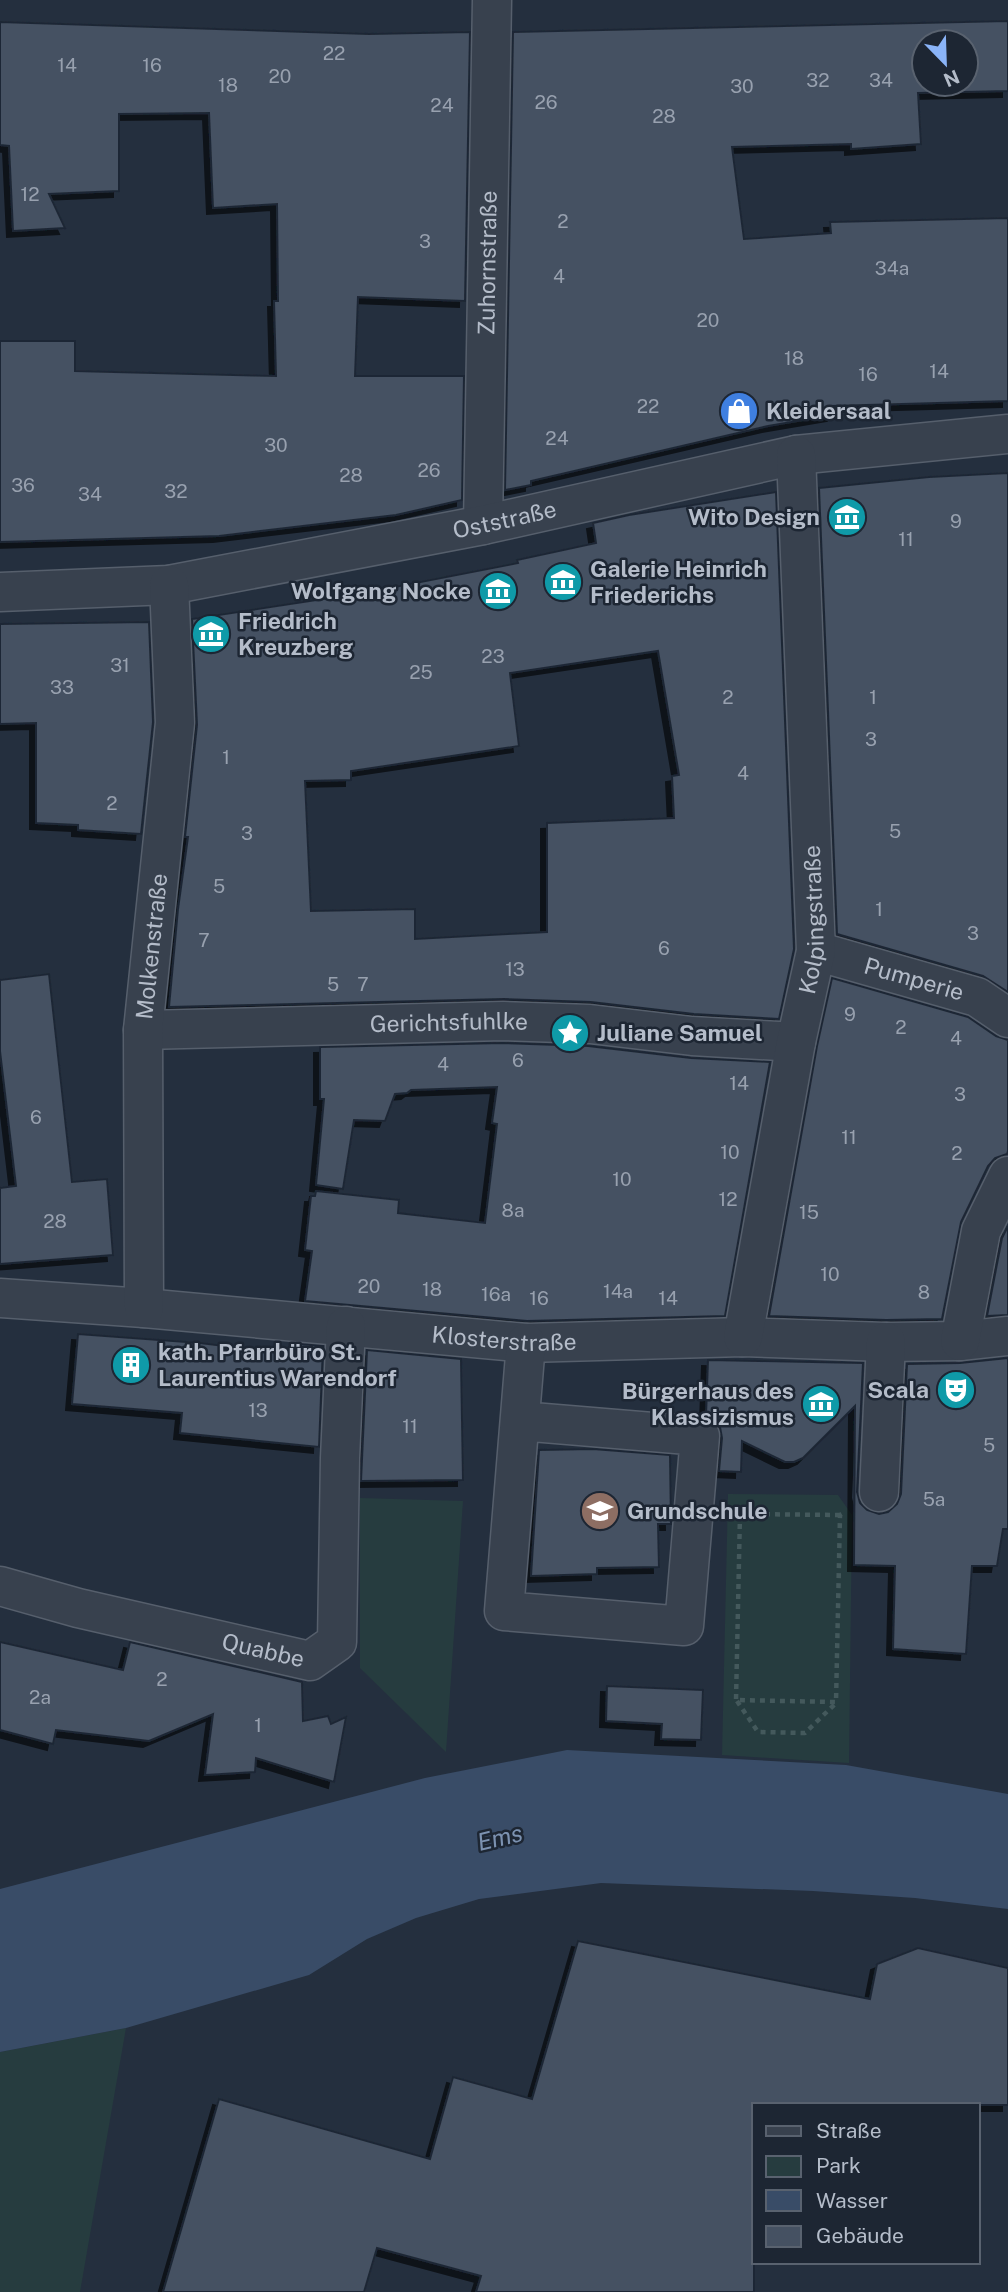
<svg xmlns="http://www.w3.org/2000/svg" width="1008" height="2292" font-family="'Public Sans',sans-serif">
	<defs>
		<filter id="shadow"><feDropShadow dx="-6" dy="6" stdDeviation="0" flood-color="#0009"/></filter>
	</defs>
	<rect width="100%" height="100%" fill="#242f3e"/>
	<!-- green -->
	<g fill="#263c3f">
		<path d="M728,1494L838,1495L852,1515L849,1763L722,1755Z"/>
		<path d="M360,1498L463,1501L446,1752L360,1668Z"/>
		<path d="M126,2028L80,2292H0V2052Z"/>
	</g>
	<!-- water -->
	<path fill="#394c67" d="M567,1750L846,1765L1008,1794V1909L915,1898L813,1891L601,1883L479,1899L416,1918L367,1939L309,1975L126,2028L0,2052V1889L425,1778Z"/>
	<!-- building -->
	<g fill="#455162" stroke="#1f2835" stroke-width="2" fill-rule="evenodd" filter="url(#shadow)">
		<path d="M1008,21V91L918,93L921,144L851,149V144L732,147L744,239L831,233L830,222L1008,218V401L832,406L833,415L768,426L531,481V485L505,490L513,32ZM924,42H966V84H924Z"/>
		<path d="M0,22L369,34L470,32L465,301L358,297L355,376H464L462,500L396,515L219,536L0,542V341H75V371L276,376L274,301H278L277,204L213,208L209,113L119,114V191L49,194L65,228L13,231L9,146L0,145Z"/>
		<path d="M1008,473V992L983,976L837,934L819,488L929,477Z"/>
		<path d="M776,492L794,949L779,1019L694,1014L591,1002L504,999L169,1007L178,909L188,837H185L197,725L192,619L369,592L518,563L517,560L596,543L593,523L629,515ZM658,651L679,775L672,776L674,818L547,823V932L415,939V909L311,911L305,781L351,780V771L519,746L510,673Z"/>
		<path d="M149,622L153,722L141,834L78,830V825L36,823V723L0,724V624Z"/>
		<path d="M49,974L72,1182L107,1179L113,1255L0,1264V1188L16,1186L0,1051V980Z"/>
		<path d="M832,978L968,1017L996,1036L1008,1040V1151L1007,1154L995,1158L988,1166L961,1222L942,1319L886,1320L769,1316L817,1046Z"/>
		<path d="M503,1043L588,1046L691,1058L770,1062L725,1316L527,1321L305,1301L312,1251L305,1250L311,1196H315L316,1191L399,1200L398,1213L485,1223L497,1124L492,1123L497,1087L411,1090L407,1093L395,1094L385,1121L354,1120L343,1189L316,1185L324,1099H320V1047Z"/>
		<path d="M1008,1226V1315L987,1316L1002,1238Z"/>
		<path d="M78,1334L200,1343L297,1355L299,1344L323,1346L319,1447L180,1433L182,1413L72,1404Z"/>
		<path d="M367,1350L461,1359L463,1480L361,1481Z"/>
		<path d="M1008,1358V1529H1003L997,1566H972L966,1654L893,1649L895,1566L854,1565L855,1406L803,1458L794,1462H785L742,1441L741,1472L719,1471L722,1438L720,1427L713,1418L706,1416L708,1360L863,1363L857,1492L860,1503L867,1510L879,1514L888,1512L897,1504L901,1494L907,1364L960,1363Z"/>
		<path d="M593,1449L670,1455L671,1524H658L659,1567L597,1568V1574L531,1576L539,1450Z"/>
		<path d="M0,1642L123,1670L130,1642L302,1682L303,1721L328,1716L331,1724L346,1717L334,1782L256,1758L255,1772L205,1775L213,1714L149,1741L56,1730L53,1744L0,1730Z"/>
		<path d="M607,1686L703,1690L701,1740L661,1739L662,1724L606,1721Z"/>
		<path d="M578,1941L870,1999L877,1964L918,1948L1008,1968V2105H754V2292H476L481,2276L377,2248L364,2292H163L219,2099L430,2159L453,2077L532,2099Z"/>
	</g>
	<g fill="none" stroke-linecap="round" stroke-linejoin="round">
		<!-- minor casing -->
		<g stroke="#565f6c" stroke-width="41">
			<g id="minor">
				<path id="s1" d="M483,525L492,0"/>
				<path id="s2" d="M0,592L169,585L483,525L796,455L1008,434"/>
				<path id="s3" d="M816,951L977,997L1008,1018"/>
				<path id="s4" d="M143,1030L503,1021L590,1024L692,1036L796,1042"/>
				<path id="s5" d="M0,1298L144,1308L526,1343L743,1337L886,1342L960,1341L1008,1336"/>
				<path id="s6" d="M144,1308L143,1030L175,723L169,585"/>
				<path id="s7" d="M743,1337L796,1042L816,951L796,455"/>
				<path d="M960,1341L981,1231L1008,1176"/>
				<path d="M520,1421L700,1436L684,1626L504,1611L526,1343"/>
				<path d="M879,1492L886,1342"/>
				<path id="s8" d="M0,1586L78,1608L310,1661L337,1642L340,1458L346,1326"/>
			</g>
		</g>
		<!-- path -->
		<g stroke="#44595c" stroke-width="4.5" stroke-dasharray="5 5" stroke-linecap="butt">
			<path d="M840,1515L740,1514L736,1700L836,1702L840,1515L845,1512"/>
			<path d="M737,1701L758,1732L805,1733L836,1703"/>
		</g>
		<!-- minor -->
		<use href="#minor" stroke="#38414e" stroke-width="38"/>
	</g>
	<!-- icons -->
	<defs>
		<g id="shop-disc" transform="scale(2.0125)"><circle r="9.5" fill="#3f7fe0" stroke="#1d2633"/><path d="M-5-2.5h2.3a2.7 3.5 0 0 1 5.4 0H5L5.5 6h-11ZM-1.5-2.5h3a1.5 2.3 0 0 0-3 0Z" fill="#fff"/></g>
		<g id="museum-disc" transform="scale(2.0125)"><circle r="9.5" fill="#0f9aa8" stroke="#1d2633"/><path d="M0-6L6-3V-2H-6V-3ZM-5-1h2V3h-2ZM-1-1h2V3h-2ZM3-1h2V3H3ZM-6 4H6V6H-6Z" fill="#fff"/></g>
		<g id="sight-disc" transform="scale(2.0125)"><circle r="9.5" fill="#0f9aa8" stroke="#1d2633"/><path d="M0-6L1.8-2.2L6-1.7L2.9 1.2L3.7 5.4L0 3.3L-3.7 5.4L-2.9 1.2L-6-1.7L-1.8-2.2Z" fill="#fff"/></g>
		<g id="building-disc" transform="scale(2.0125)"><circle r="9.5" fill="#0f9aa8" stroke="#1d2633"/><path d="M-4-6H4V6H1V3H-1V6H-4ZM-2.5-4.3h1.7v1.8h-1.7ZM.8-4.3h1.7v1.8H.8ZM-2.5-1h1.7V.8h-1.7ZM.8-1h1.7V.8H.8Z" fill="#fff"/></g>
		<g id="theatre-disc" transform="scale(2.0125)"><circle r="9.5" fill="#0f9aa8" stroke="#1d2633"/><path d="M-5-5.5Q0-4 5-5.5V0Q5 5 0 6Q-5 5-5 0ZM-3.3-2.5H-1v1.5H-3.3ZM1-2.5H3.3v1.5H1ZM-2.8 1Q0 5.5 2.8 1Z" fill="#fff"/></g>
		<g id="school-disc" transform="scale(2.0125)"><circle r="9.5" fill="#8d6e63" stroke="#1d2633"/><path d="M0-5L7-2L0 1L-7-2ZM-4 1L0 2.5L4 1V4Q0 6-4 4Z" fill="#fff"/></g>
	</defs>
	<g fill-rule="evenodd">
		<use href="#shop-disc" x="739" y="411"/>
		<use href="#museum-disc" x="847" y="517"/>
		<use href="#museum-disc" x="563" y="582"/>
		<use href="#museum-disc" x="498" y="591"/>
		<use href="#museum-disc" x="211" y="634"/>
		<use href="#sight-disc" x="570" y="1033"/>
		<use href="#building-disc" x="131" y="1365"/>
		<use href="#theatre-disc" x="956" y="1390"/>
		<use href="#museum-disc" x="821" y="1404"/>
		<use href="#school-disc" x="600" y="1511"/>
	</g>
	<g text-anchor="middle" stroke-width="5" stroke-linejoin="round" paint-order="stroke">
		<!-- number labels -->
		<g font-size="19" fill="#98a1af">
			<text x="334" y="60">22</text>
			<text x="67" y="72">14</text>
			<text x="152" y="72">16</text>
			<text x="280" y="83">20</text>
			<text x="818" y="87">32</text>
			<text x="881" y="87">34</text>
			<text x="228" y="92">18</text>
			<text x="742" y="93">30</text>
			<text x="546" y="109">26</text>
			<text x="442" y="112">24</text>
			<text x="664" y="123">28</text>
			<text x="30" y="201">12</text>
			<text x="563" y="228">2</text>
			<text x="425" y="248">3</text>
			<text x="892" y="275">34a</text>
			<text x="559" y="283">4</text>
			<text x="708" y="327">20</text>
			<text x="794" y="365">18</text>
			<text x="939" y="378">14</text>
			<text x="868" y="381">16</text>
			<text x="648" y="413">22</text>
			<text x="557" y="445">24</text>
			<text x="276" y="452">30</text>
			<text x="429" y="477">26</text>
			<text x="351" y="482">28</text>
			<text x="23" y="492">36</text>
			<text x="176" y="498">32</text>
			<text x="90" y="501">34</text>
			<text x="956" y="528">9</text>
			<text x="906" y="546">11</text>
			<text x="493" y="663">23</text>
			<text x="120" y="672">31</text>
			<text x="421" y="679">25</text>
			<text x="62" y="694">33</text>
			<text x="728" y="704">2</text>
			<text x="873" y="704">1</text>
			<text x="871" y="746">3</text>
			<text x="226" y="764">1</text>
			<text x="743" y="780">4</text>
			<text x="112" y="810">2</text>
			<text x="895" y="838">5</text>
			<text x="247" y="840">3</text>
			<text x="219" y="893">5</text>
			<text x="879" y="916">1</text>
			<text x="973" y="940">3</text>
			<text x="204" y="947">7</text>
			<text x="664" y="955">6</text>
			<text x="515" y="976">13</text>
			<text x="333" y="991">5</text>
			<text x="363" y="991">7</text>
			<text x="850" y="1021">9</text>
			<text x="901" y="1034">2</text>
			<text x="956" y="1045">4</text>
			<text x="518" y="1067">6</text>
			<text x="443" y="1071">4</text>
			<text x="739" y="1090">14</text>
			<text x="960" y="1101">3</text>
			<text x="36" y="1124">6</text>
			<text x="849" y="1144">11</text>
			<text x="730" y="1159">10</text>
			<text x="957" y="1160">2</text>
			<text x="622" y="1186">10</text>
			<text x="728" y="1206">12</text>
			<text x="513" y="1217">8a</text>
			<text x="809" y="1219">15</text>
			<text x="55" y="1228">28</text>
			<text x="830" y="1281">10</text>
			<text x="369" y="1293">20</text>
			<text x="432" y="1296">18</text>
			<text x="618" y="1298">14a</text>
			<text x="924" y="1299">8</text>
			<text x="496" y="1301">16a</text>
			<text x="539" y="1305">16</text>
			<text x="668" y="1305">14</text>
			<text x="258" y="1417">13</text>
			<text x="410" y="1433">11</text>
			<text x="989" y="1452">5</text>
			<text x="934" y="1506">5a</text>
			<text x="162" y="1686">2</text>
			<text x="40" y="1704">2a</text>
			<text x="258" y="1732">1</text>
		</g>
		<!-- street labels -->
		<g font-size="23" fill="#b4bcc9" stroke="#1d2633">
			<text dy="8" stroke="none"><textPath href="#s1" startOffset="262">Zuhornstraße</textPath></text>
			<text dy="8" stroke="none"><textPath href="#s2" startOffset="511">Oststraße</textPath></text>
			<text dy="8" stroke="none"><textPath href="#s7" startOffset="424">Kolpingstraße</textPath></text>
			<text dy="8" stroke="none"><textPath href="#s6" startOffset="362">Molkenstraße</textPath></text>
			<text dy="8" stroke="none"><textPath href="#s3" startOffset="102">Pumperie</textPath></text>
			<text dy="8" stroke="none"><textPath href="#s4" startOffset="306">Gerichtsfuhlke</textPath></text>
			<text dy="8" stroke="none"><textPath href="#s5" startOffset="506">Klosterstraße</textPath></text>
			<text dy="8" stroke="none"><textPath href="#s8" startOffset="271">Quabbe</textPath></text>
		</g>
		<!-- poi labels -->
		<g font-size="23" font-weight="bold" fill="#b4bcc9" stroke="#1d2633" text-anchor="start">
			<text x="766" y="419">Kleidersaal</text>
			<text x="820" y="525" text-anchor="end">Wito Design</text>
			<text x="590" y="577">Galerie Heinrich<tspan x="590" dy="26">Friederichs</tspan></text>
			<text x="471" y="599" text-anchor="end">Wolfgang Nocke</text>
			<text x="238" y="629">Friedrich<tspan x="238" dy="26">Kreuzberg</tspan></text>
			<text x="597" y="1041">Juliane Samuel</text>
			<text x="158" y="1360">kath. Pfarrbüro St.<tspan x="158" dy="26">Laurentius Warendorf</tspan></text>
			<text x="929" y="1398" text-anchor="end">Scala</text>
			<text x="794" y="1399" text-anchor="end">Bürgerhaus des<tspan x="794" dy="26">Klassizismus</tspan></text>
			<text x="627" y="1519">Grundschule</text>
		</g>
		<!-- water labels -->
		<g font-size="24" font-style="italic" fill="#7c92b1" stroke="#1d2633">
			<text transform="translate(500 1838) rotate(-13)" y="8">Ems</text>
		</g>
	</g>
	<!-- legend -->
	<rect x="752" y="2103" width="228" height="161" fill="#1d2633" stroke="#59626f" stroke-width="2"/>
	<rect x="766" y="2126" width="35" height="10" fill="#38414e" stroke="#59626f" stroke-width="2"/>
	<text x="816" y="2138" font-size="21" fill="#b4bcc9">Straße</text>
	<rect x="766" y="2156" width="35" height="21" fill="#263c3f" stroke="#59626f" stroke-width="2"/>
	<text x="816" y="2173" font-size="21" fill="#b4bcc9">Park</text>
	<rect x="766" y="2190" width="35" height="21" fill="#394c67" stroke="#59626f" stroke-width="2"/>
	<text x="816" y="2208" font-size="21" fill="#b4bcc9">Wasser</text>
	<rect x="766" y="2226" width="35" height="21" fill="#455162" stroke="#59626f" stroke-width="2"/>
	<text x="816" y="2243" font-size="21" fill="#b4bcc9">Gebäude</text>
	<!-- north arrow -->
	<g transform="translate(945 63) rotate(157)"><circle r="33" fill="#1d2633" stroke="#59626f" stroke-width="2"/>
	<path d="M0-5L12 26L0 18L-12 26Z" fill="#8ab4f8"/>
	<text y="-10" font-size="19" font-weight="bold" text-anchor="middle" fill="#b4bcc9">N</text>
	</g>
</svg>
